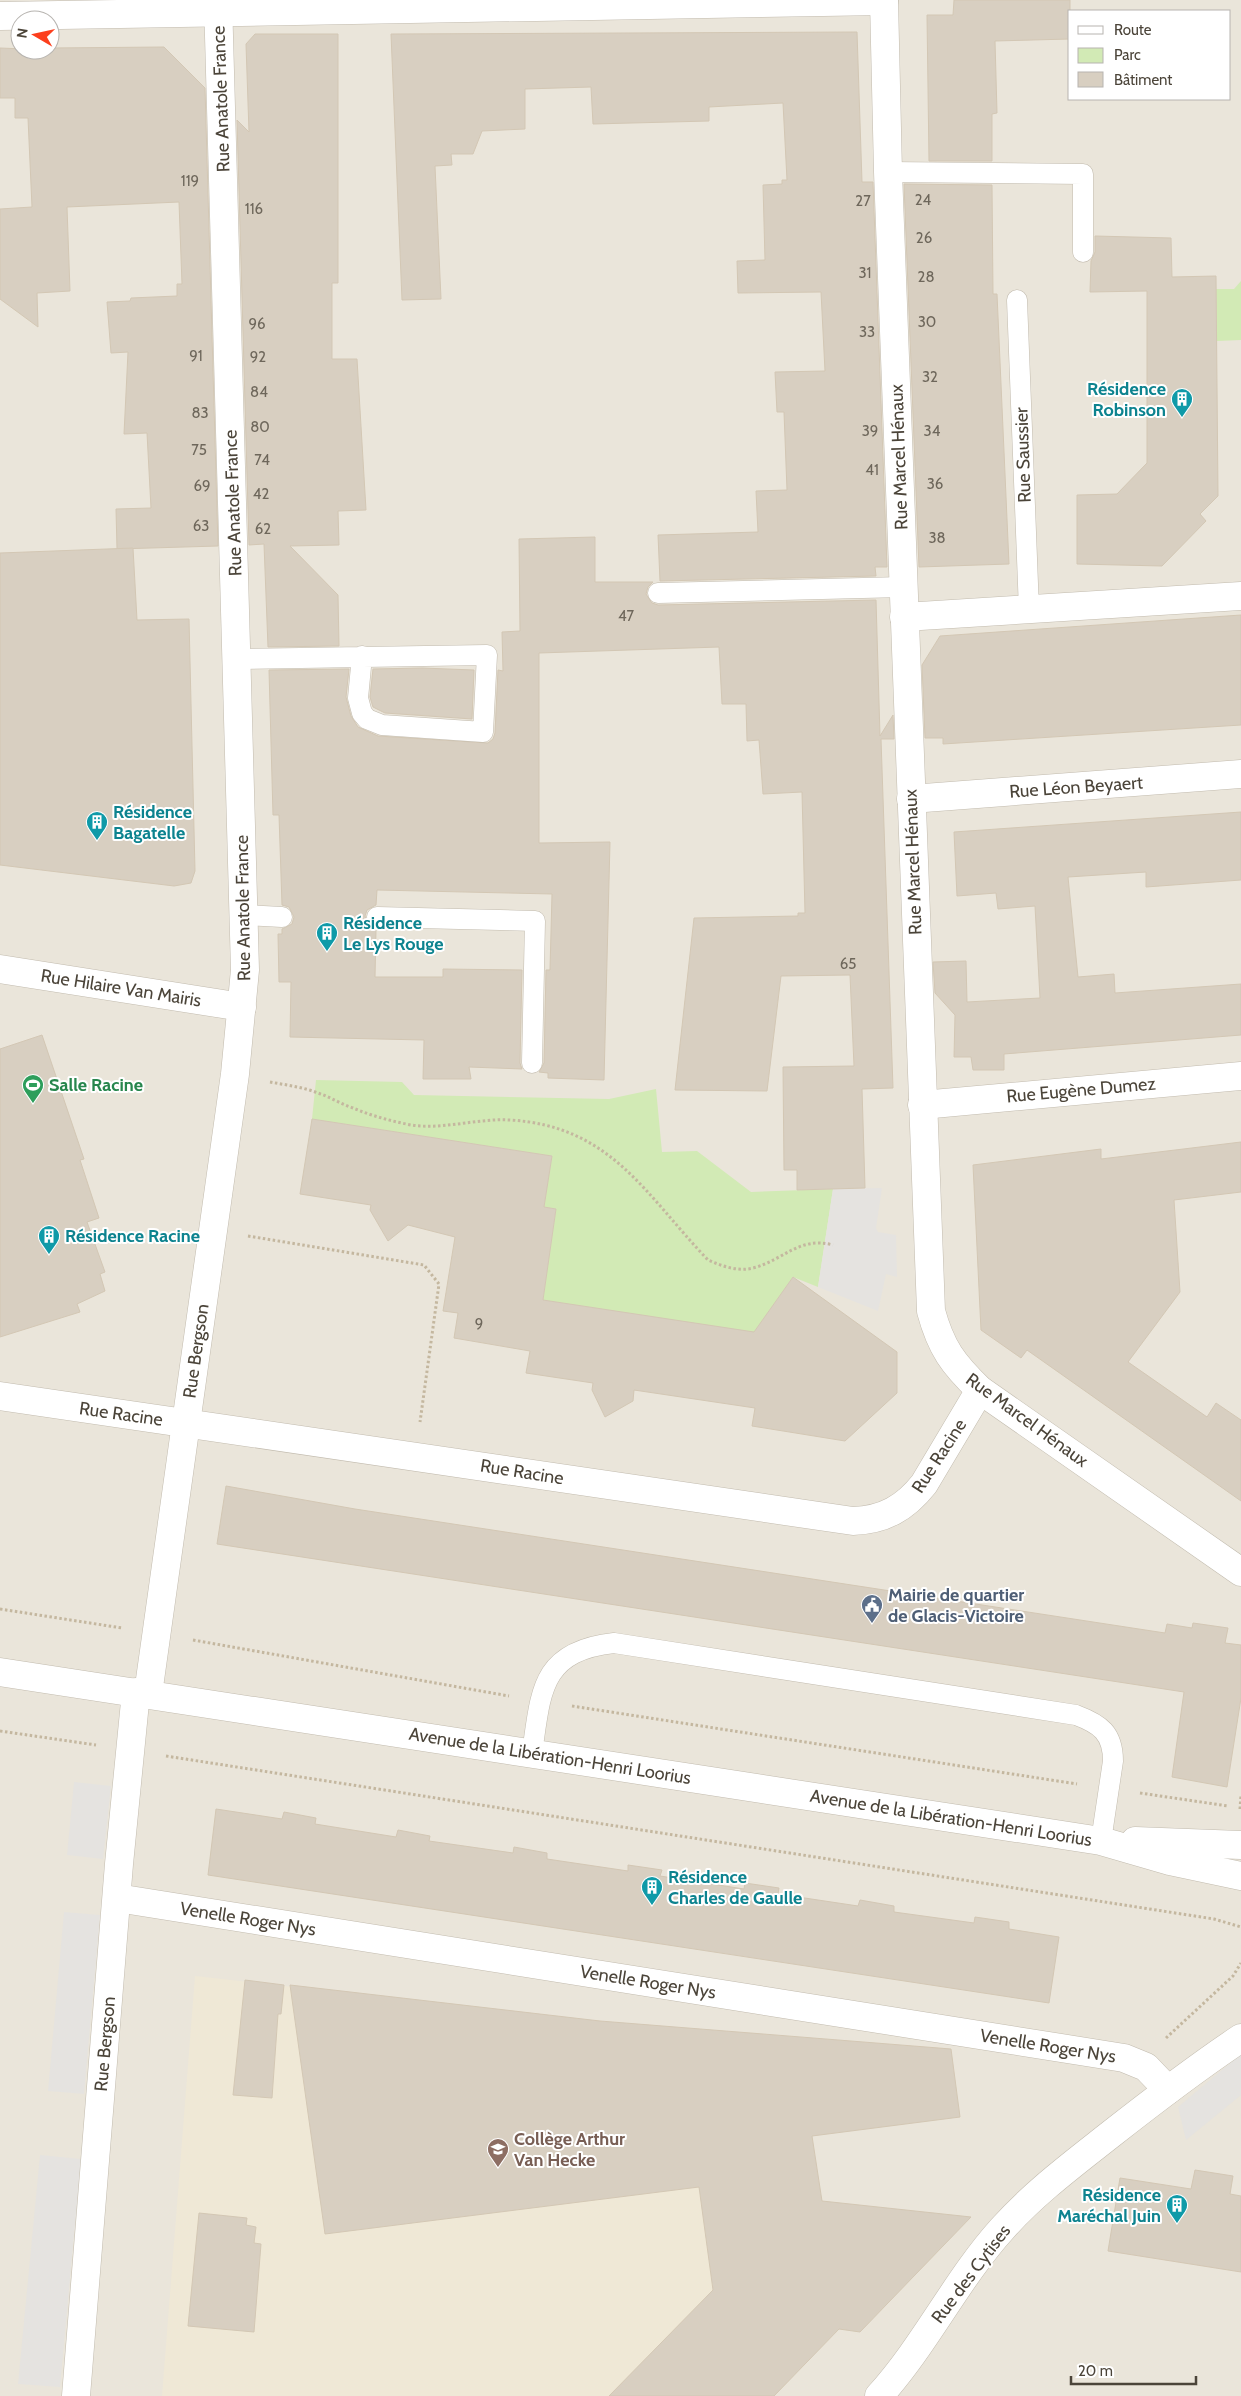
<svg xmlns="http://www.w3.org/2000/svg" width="1241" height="2396" font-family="Cabin,sans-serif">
	<rect width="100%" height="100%" fill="#f6f3ec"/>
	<!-- residential -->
	<path fill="#eae5da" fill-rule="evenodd" d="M0,0H1241V2396H0ZM1070,11H1230V99H1070ZM20,20H50V50H20Z"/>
	<!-- education -->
	<path fill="#efe8d6" d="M195,1976L600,2021L951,2049L960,2117L812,2136L822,2201L971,2217L860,2332L839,2329L774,2396H162Z"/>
	<!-- green -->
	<g fill="#d2eab5">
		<path d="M1241,281V340L1217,341L1216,289H1234Z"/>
		<path d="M316,1080L402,1082L414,1095L609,1099L656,1089L662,1152L697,1151L751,1192L833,1189L818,1287L793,1277L754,1333L543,1300L556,1209L544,1207L552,1156L312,1119Z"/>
	</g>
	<!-- parking -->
	<g fill="#e5e3e0">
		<path d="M882,1188L876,1228L878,1232L896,1235L897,1277L886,1274L878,1311L818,1287L833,1189Z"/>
		<path d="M74,1782L111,1786L103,1859L67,1855Z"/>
		<path d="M64,1912L100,1915L84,2094L48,2091Z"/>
		<path d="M1241,2054V2095L1186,2140L1178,2107Z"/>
		<path d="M40,2155L81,2159L60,2387L18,2384Z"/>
	</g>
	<!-- building -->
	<g fill="#d8cfc1" stroke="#d3c7b4">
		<path d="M954,0H1070V39L995,41L997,113L992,114V161H929L927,15H953Z"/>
		<path d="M857,32L862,182H873L887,567H875L876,576L660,581L658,535L758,532L756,491L787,490L784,412H777L775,372L825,371L821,292L738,293L737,261L765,260L763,185L782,184V180H787L783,103L709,107V121L593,124L591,87L525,89V129L482,131L473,154H451L452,165L435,166L441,299L402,300L391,34Z"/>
		<path d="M255,34H338V283H332V359H357L366,510L338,511L339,545L290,546L338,595L339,646L268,647L264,544L249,545L237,120L249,132L246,44Z"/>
		<path d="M164,47L205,88L218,546L117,549L116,509L151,508L147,433L124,434L128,352L111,353L107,302L130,301L131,298L177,296V284H182L179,202L67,207L70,291L37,293L38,327L0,299V209L32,207L28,118H15V98H0V48L50,50V48Z"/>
		<path d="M904,184L992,185L993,294H997L1009,564L919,567Z"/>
		<path d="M1095,236L1171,238L1172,277L1216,276L1218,496L1200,514L1206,521L1162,566L1077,564V495L1117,494L1147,463V291L1090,292L1091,261L1095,252Z"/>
		<path d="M595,537V582H653L648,587L646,594L652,603L658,605L876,600L880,736L893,715L894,739H881L893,1088L862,1089L865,1188L797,1190V1170H784L783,1067L854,1066L850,975L781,976L767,1091L675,1090L694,918L798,916V913H805L802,792L763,794L759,740L747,741L746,704H722L719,647L539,653V843L610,842L604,1080L548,1078V1073L539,1072L544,1063L546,970H550L552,894L377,890L376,905L367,910L365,916L367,923L376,929L375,977H443V969L522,970L520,1063L522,1069L469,1067L471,1079H423L424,1040L290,1037L291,982H279L278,934H282V929L292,924L294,917L289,907L282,905L279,815H273L269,670L349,669L346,697L351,716L358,727L378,736L488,743L493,739L495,733L498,670L503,671L502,632L520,631L519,539Z"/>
		<path d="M133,548L137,620L189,619L195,871L191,883L174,886L0,865V553Z"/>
		<path d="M1241,615V725L943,744V738H925L922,665L940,636Z"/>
		<path d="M422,668L474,670L472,719L385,713L373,707L370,697L373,669Z"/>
		<path d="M1241,812V880L1146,887V872L1068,877L1078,977L1114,974L1115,993L1241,984V1035L1004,1054V1070H973L971,1057H954L955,1015L935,993L933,962L966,961L967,1002L1040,998L1035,906L998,909L996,893L957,896L954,832Z"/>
		<path d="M42,1035L84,1159L80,1160L99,1218L87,1222L105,1272L100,1274L105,1291L77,1304L80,1312L0,1337V1049Z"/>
		<path d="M312,1119L552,1156L544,1207L556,1209L543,1300L754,1332L793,1277L897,1352V1393L845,1441L752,1426L755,1408L634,1390L633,1401L605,1417L592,1390L593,1383L526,1373L530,1351L454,1338L458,1313L443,1311L455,1237L408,1225L388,1241L370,1210L371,1205L300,1194Z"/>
		<path d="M1241,1142V1192L1174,1200L1180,1292L1128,1362L1207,1417L1216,1403L1241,1420V1501L1027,1350L1021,1358L981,1330L973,1165L1101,1149V1159Z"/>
		<path d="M226,1486L355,1509L1165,1633L1167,1624L1192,1628L1193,1623L1228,1628L1225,1643L1241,1645V1698L1227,1787L1172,1777L1184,1692L217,1544Z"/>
		<path d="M216,1809L282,1819L284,1812L316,1818L315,1824L396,1837L398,1830L430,1836L429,1841L513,1853L514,1847L547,1853V1859L628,1871V1865L662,1870L660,1876L744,1889L745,1883L779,1888L778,1894L858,1906L860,1900L894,1906V1912L974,1923L975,1917L1009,1922V1929L1059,1937L1049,2003L208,1875Z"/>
		<path d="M245,1980L284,1985L281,2014H278L272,2098L233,2095Z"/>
		<path d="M290,1985L600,2021L951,2049L960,2117L812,2136L822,2201L971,2217L860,2332L839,2329L774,2396H609L713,2290L699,2187L325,2234Z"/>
		<path d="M1195,2170L1233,2176L1230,2194L1241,2196V2272L1108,2251L1120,2178L1191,2189Z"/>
		<path d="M199,2213L247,2218L246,2225L256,2227L254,2243L261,2244L254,2332L188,2326Z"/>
	</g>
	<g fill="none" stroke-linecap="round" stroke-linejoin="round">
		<!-- service casing -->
		<g stroke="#c2bbae" stroke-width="21">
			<g id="service">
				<path d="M888,172L1083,174V252"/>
				<path d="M1017,300L1029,610"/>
				<path d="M658,593L903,587"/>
				<path d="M238,659L487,655L483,732L382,725L367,719L362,713L358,698L362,656"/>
				<path d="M244,915L282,917"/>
				<path d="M377,917L535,921L532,1063"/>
				<path d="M532,1753C541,1692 540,1651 614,1643L1076,1715C1100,1724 1113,1733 1113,1761L1101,1841"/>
			</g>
		</g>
		<!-- minor casing -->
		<g stroke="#c2bbae" stroke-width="29">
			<g id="minor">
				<path d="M884,0L888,172L931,1311C941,1348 953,1364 980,1390L1241,1572"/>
				<path d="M0,16L884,1"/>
				<path d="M904,617L1241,596"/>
				<path d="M911,799L1241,774"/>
				<path d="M0,969L242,1007"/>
				<path d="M922,1105L1241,1076"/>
				<path d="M0,1396L853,1521C884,1520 905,1508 924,1484L980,1390"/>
				<path d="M148,1694L235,1074L245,970L218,0"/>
				<path d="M117,1898L1124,2058L1146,2067L1168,2090"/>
				<path d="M76,2396L119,1864L136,1692"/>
				<path d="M879,2396C926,2344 956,2280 1002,2229C1034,2193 1073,2164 1111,2134C1153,2101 1196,2068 1241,2038"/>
			</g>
		</g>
		<!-- tertiary casing -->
		<g stroke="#c2bbae" stroke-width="29">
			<g id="tertiary">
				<path d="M0,1672L1101,1841L1170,1861L1241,1876"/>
				<path d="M1135,1841L1241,1845"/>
			</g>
		</g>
		<!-- path -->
		<g stroke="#c4b79f" stroke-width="3" stroke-dasharray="2.5 2.5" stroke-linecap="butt">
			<path d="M270,1082C286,1085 303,1087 318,1093C330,1097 341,1104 353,1108C372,1116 391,1121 411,1125C444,1130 477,1118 510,1120C611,1126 645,1194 708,1260C722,1266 738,1272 753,1268C784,1260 799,1236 833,1245"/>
			<path d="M248,1236L424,1265L439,1284L420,1422"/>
			<path d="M0,1609L122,1628"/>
			<path d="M193,1640L509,1696"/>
			<path d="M572,1706L1077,1784"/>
			<path d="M0,1731L96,1745"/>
			<path d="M166,1756L1214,1919L1241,1927"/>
			<path d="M1140,1793L1228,1806"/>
			<path d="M1240,1809L1241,1795"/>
			<path d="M1166,2038L1233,1976L1241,1963"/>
		</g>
		<!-- service -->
		<use href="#service" stroke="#fff" stroke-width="20"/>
		<!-- minor -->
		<use href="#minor" stroke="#fff" stroke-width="28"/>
		<!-- tertiary -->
		<use href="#tertiary" stroke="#fff" stroke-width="28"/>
	</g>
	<!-- icons -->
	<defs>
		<g id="building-pin" transform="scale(1.125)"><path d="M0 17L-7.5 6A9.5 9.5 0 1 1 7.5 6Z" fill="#0f9aa8" stroke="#fff"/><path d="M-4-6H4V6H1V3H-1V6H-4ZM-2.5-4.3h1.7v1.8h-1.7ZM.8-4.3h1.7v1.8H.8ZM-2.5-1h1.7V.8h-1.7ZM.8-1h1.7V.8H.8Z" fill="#fff"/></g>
		<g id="stadium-pin" transform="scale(1.125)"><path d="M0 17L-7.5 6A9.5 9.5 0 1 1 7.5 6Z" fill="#2e9e5b" stroke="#fff"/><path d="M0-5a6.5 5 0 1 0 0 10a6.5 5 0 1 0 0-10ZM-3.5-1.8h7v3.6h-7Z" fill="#fff"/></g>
		<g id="civic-pin" transform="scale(1.125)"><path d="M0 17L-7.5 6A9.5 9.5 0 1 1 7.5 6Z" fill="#5c6f8a" stroke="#fff"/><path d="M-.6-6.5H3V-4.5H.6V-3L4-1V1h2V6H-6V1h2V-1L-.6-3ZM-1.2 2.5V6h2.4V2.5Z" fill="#fff"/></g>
		<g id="school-pin" transform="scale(1.125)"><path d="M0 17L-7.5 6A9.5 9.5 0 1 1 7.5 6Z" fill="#8d6e63" stroke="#fff"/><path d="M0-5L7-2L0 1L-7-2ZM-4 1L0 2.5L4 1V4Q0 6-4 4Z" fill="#fff"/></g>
	</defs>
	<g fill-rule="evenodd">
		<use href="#building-pin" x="1182" y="399"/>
		<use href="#building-pin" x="97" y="822"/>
		<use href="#building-pin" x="327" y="933"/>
		<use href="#stadium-pin" x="33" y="1085"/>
		<use href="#building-pin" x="49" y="1236"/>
		<use href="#civic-pin" x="872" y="1605"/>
		<use href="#building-pin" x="652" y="1887"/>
		<use href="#school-pin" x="498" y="2149"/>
		<use href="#building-pin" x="1177" y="2205"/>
	</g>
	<g text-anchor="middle" stroke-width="4" stroke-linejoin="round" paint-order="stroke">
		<!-- number labels -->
		<g font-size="15" fill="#6e675b">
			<text x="190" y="186">119</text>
			<text x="923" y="205">24</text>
			<text x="863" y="206">27</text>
			<text x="254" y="214">116</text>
			<text x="924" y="243">26</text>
			<text x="865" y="278">31</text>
			<text x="926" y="282">28</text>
			<text x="927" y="327">30</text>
			<text x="257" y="329">96</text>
			<text x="867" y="337">33</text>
			<text x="196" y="361">91</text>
			<text x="258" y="362">92</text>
			<text x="930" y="382">32</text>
			<text x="259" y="397">84</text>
			<text x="200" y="418">83</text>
			<text x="260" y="432">80</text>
			<text x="870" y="436">39</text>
			<text x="932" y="436">34</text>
			<text x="199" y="455">75</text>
			<text x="262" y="465">74</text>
			<text x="872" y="475">41</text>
			<text x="935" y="489">36</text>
			<text x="202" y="491">69</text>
			<text x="261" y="499">42</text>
			<text x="201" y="531">63</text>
			<text x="263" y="534">62</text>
			<text x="937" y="543">38</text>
			<text x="626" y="621">47</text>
			<text x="848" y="969">65</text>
			<text x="479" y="1329">9</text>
		</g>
		<!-- street labels -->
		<g font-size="18" fill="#4b4439" stroke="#fff">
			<text transform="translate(221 99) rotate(-92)" y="6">Rue Anatole France</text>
			<text transform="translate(1023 455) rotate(-92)" y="6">Rue Saussier</text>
			<text transform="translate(899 457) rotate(-92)" y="6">Rue Marcel Hénaux</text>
			<text transform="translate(233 503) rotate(-92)" y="6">Rue Anatole France</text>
			<text transform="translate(1076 787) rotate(-4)" y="6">Rue Léon Beyaert</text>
			<text transform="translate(913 862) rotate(-92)" y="6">Rue Marcel Hénaux</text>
			<text transform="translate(243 908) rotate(-91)" y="6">Rue Anatole France</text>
			<text transform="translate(121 988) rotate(9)" y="6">Rue Hilaire Van Mairis</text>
			<text transform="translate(1081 1090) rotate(-5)" y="6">Rue Eugène Dumez</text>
			<text transform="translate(196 1351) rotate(-82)" y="6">Rue Bergson</text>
			<text transform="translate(121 1414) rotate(8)" y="6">Rue Racine</text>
			<text transform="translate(1027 1420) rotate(36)" y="6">Rue Marcel Hénaux</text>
			<text transform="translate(939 1456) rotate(-57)" y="6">Rue Racine</text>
			<text transform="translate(522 1472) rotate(9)" y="6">Rue Racine</text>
			<text transform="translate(550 1756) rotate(9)" y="6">Avenue de la Libération-Henri Loorius</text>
			<text transform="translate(951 1818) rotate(9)" y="6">Avenue de la Libération-Henri Loorius</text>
			<text transform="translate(248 1919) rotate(9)" y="6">Venelle Roger Nys</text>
			<text transform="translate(648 1982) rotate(9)" y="6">Venelle Roger Nys</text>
			<text transform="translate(105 2044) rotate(-85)" y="6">Rue Bergson</text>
			<text transform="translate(1048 2046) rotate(9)" y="6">Venelle Roger Nys</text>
			<text transform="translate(971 2274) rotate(-53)" y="6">Rue des Cytises</text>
		</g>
		<!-- culture labels -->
		<g font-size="18" font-weight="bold" fill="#0d838f" stroke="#fff" text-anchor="start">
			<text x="1166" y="395" text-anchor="end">Résidence<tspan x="1166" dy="21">Robinson</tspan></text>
			<text x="113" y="818">Résidence<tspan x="113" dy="21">Bagatelle</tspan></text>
			<text x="343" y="929">Résidence<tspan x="343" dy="21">Le Lys Rouge</tspan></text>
			<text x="65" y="1242">Résidence Racine</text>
			<text x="668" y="1883">Résidence<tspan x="668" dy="21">Charles de Gaulle</tspan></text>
			<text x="1161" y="2201" text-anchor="end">Résidence<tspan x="1161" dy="21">Maréchal Juin</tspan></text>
		</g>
		<!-- leisure labels -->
		<g font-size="18" font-weight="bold" fill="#27864d" stroke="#fff" text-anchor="start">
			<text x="49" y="1091">Salle Racine</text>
		</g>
		<!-- service labels -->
		<g font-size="18" font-weight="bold" fill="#4e5e75" stroke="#fff" text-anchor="start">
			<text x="888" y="1601">Mairie de quartier<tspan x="888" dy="21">de Glacis-Victoire</tspan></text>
		</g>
		<!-- education labels -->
		<g font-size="18" font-weight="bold" fill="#785e54" stroke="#fff" text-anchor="start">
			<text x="514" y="2145">Collège Arthur<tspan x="514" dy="21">Van Hecke</tspan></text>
		</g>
	</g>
	<!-- legend -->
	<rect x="1068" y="10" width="162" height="90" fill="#ffffff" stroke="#b7b4b0"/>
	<rect x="1078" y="26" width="25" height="8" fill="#ffffff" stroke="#b7b4b0"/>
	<text x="1114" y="35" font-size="15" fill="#4b4439">Route</text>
	<rect x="1078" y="48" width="25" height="15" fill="#d2eab5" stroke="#b7b4b0"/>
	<text x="1114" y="60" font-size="15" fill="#4b4439">Parc</text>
	<rect x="1078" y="72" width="25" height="15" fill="#d8cfc1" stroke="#b7b4b0"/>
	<text x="1114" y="85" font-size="15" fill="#4b4439">Bâtiment</text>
	<!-- north arrow -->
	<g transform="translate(35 35) rotate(279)"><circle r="24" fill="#ffffff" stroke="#b7b4b0"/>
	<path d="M0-4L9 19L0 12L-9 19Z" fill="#fc3f1d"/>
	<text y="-8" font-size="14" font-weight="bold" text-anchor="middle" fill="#4b4439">N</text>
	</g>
	<!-- scale -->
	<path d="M1071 2376v8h125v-8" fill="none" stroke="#4b4439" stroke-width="2.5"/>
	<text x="1078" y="2376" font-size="15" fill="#4b4439" stroke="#ffffff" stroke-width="4" paint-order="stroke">20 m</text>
</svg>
